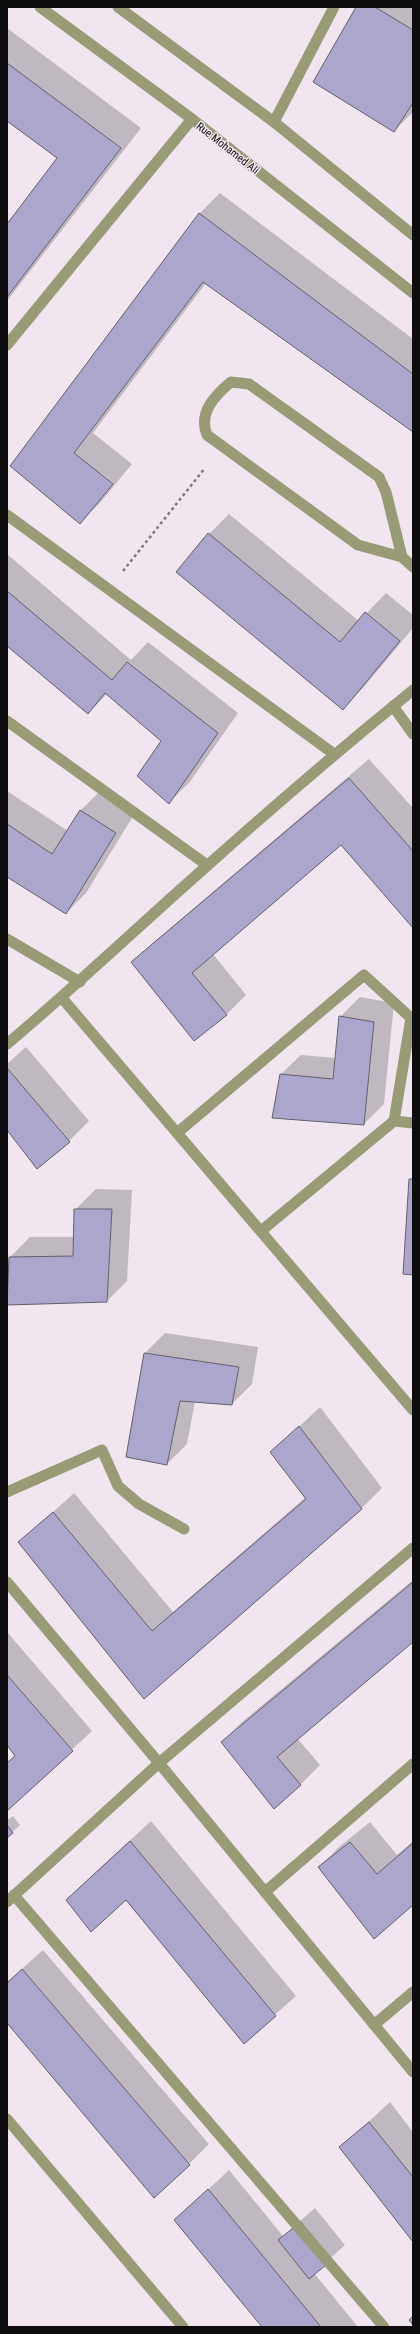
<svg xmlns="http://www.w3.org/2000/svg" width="420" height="2334" font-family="'Roboto Condensed',sans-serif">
	<rect width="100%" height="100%" fill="#f1e6f0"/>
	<!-- shadow -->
	<g fill="#0003">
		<path d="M357,7H413V112L394,131Z"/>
		<path d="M7,28L141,128L7,301V225L58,158L7,120Z"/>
		<path d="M220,193L413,339V431L206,283L93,433L132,464L100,503L80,522L11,466L200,213Z"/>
		<path d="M229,514L359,621L386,593L413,615V628L363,688L343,708L209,534Z"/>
		<path d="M7,554L131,660L148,642L238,713L189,783L169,802L163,741L107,694L88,713L7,645Z"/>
		<path d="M369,759L413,808V926L341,843L213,954L246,995L226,1015L133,963L153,943Z"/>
		<path d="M7,791L68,831L80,811L100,791L135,813L86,893L66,913L7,876Z"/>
		<path d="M360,997L394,1003L384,1104L364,1124L280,1075L301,1055L336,1058L340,1017Z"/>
		<path d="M26,1047L89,1121L69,1141L7,1129V1064Z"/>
		<path d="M96,1189L132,1190L127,1281L107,1301L7,1304L10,1257L30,1237H75V1210Z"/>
		<path d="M165,1333L258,1347L252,1384L232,1404L195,1401L187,1444L167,1464L127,1456L145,1353Z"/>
		<path d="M320,1407L382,1488L362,1508L144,1697L19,1543L74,1493L173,1612L306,1497L272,1452Z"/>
		<path d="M413,1580V1640L297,1738L320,1765L300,1785L222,1742L242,1722Z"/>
		<path d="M7,1632L92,1731L7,1809V1762L16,1755L7,1744Z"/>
		<path d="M13,1816L20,1825L7,1837V1820Z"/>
		<path d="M151,1821L296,1996L244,2042L126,1899L87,1880Z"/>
		<path d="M370,1822L397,1855L413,1841V1904L319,1867L339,1847Z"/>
		<path d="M43,1950L209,2144L189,2164L7,2021V1982Z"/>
		<path d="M390,2102L413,2132V2240L341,2147Z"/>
		<path d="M229,2170L283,2236L315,2208L345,2245L314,2273L358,2327H264L175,2220Z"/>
	</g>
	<!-- building -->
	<g fill="#aca6cc" stroke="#62606b">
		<path d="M356,7H375L413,30V103L394,132L313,82Z"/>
		<path d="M7,63L121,148L7,297V224L57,158L7,121Z"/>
		<path d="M199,213L413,374V432L203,282L74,453L113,484L80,524L10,466Z"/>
		<path d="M208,533L340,642L365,612L400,641L343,710L176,572Z"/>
		<path d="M7,591L112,680L127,662L218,733L169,804L137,776L161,741L105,693L88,714L7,646Z"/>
		<path d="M349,778L413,851V928L341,845L192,973L227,1015L194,1041L131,962Z"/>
		<path d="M80,810L116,833L66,914L7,877V824L52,854Z"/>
		<path d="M339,1016L374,1022L364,1125L272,1118L280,1074L333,1079Z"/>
		<path d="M7,1068L70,1142L37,1169L7,1130Z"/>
		<path d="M409,1179H413V1275L403,1274Z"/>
		<path d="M74,1209H112L107,1302L7,1305L9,1257L73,1256Z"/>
		<path d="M144,1353L239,1367L232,1405L180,1401L167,1465L126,1457Z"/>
		<path d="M299,1426L362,1509L144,1699L18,1542L53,1512L152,1631L306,1499L270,1452Z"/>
		<path d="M413,1582V1642L277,1757L301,1785L274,1809L221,1742Z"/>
		<path d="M7,1675L73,1751L7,1811V1763L15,1756L7,1745Z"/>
		<path d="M7,1825L13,1833L7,1838Z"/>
		<path d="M130,1841L276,2016L244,2044L126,1900L91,1932L66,1900Z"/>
		<path d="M350,1842L377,1874L413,1843V1905L374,1939L318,1867Z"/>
		<path d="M22,1969L190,2165L154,2198L7,2023V1983Z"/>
		<path d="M369,2122L413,2177V2242L339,2147Z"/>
		<path d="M208,2189L321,2327H262L174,2220Z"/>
		<path d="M301,2222L332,2260L309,2279L278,2240Z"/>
		<path d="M413,2316V2325L409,2320Z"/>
	</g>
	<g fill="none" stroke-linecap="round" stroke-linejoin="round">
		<!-- path -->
		<path stroke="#7f787f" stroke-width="2.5" stroke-dasharray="3 3" stroke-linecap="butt" d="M123,571L205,468"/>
		<!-- service -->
		<g stroke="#999b76" stroke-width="11">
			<path d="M402,557L386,492L379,477L249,384L231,382C215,395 198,413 207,435L358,545L402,557L413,567"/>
			<path d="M7,721L207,865"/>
			<path d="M177,1133L364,975L411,1018L394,1121"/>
			<path d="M261,1231L394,1121L413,1123"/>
			<path d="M7,1492L102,1450L118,1486L139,1504L184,1529"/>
			<path d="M265,1892L413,1764"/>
			<path d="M14,1895L384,2327"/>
		</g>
		<!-- minor -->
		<g stroke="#999b76" stroke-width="11">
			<path d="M274,122L334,7"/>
			<path d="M7,345L192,119"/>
			<path d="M7,515L334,754"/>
			<path d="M393,706L413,734"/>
			<path d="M7,939L80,982"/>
			<path d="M62,998L413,1410"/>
			<path d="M7,1044C76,986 141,924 208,865C275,805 343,747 413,690"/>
			<path d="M7,1582L159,1763L413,2072"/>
			<path d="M7,1902L159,1763L413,1548"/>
			<path d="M374,2025L413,1992"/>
			<path d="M7,2119L183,2327"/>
		</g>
		<!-- tertiary -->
		<g stroke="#999b76" stroke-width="11">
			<path d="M40,7L192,119L413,293"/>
			<path d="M118,7L274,122L413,235"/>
		</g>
	</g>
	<g text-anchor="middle" stroke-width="3" stroke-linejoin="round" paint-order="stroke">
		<!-- street labels -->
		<g font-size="11" fill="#0f0c0f" stroke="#f1e6f0">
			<text transform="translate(228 148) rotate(38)" y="4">Rue Mohamed Ali</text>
		</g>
	</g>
	<!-- border -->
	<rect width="420" height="2334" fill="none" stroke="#0f0c0f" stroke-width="16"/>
</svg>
